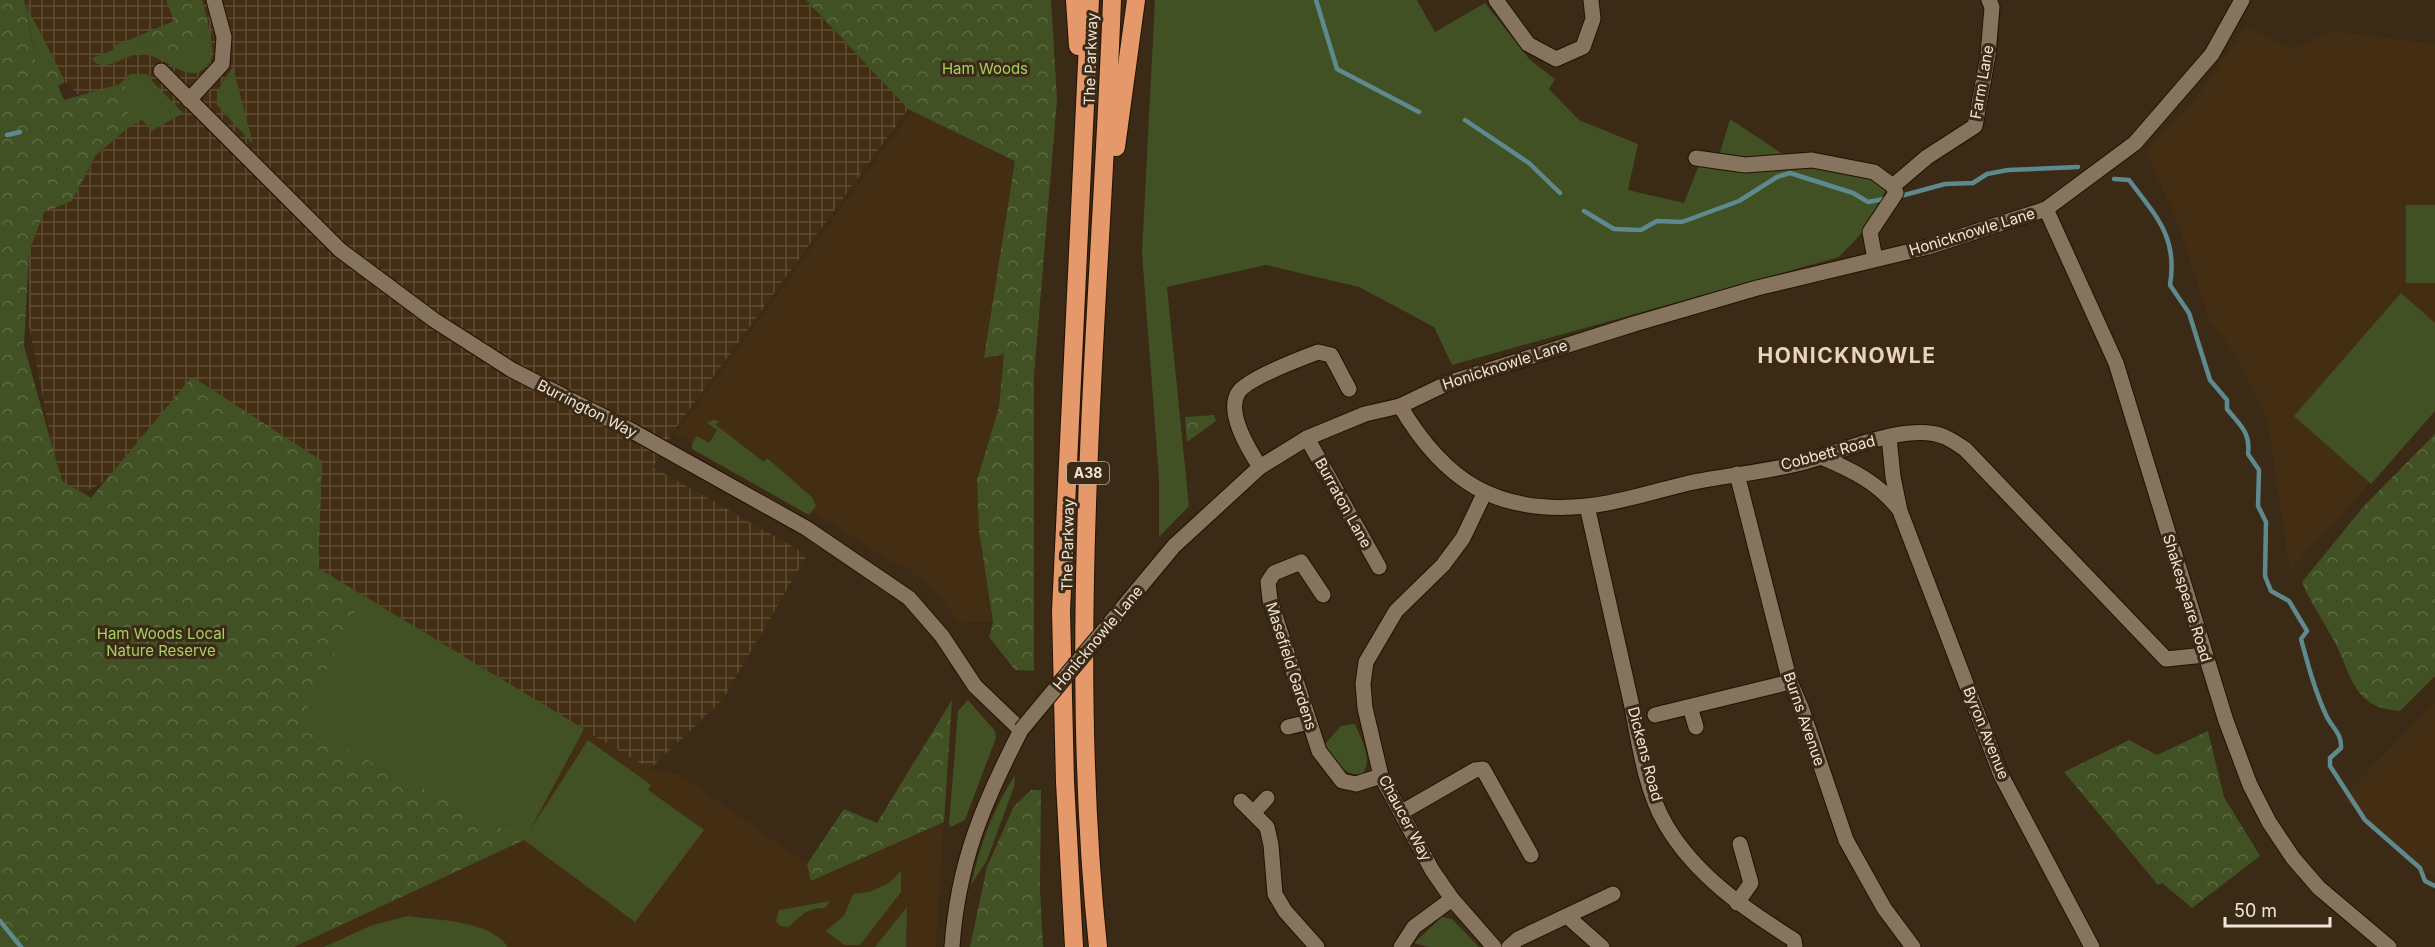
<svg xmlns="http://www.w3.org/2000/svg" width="2435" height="947" font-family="Inter,sans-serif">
	<defs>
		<pattern id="industrial-grid" width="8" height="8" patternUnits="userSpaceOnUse" patternTransform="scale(1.5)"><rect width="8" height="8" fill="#432e14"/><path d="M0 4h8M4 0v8" fill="none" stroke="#5f4c36"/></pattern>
		<pattern id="forest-crowns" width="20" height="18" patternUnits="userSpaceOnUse" patternTransform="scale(1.5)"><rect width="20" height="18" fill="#415123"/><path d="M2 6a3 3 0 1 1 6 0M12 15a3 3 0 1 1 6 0" fill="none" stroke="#5d6a42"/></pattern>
	</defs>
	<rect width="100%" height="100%" fill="#3a2a16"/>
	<!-- built -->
	<g fill="#432e14">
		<path d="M2246,26L2292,49L2331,31L2435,44V411L2290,571L2267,419L2235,353L2210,322L2178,223L2145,151L2197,97Z"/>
		<path d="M924,95L1016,161L984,357L1004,353L999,407L977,480L979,531L993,622L960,623L934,591L908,569L888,560L813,512L816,502L767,458L765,462L715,425L718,421L708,423L717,430L708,444L697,436L692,443L675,434Z"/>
		<path d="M363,597L650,769L681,775L807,864L811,881L944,822L936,947H294L523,840Z"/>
		<path d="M2435,702V879L2342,798Z"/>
	</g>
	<!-- industrial -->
	<path fill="url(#industrial-grid)" d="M24,0H806L908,109L673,432L653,467L807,555L723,699L650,769L309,566L120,471L64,506L29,326V252L44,212L72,201L96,155L128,128L122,119L131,110L130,90L120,84L81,97L65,82Z"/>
	<!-- grass -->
	<g fill="#415123">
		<path d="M1155,0H1417L1435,32L1485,3L1530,60L1555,79L1549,89L1579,120L1638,144L1628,190L1684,203L1704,152L1719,156L1730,119L1784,155L1868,178L1886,190L1860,235L1839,257L1452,365L1434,327L1359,287L1266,265L1167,287L1189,506L1159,537V478L1142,253Z"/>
		<path d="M25,3L56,63L37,68Z"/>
		<path d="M208,22L213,54C197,96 168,56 143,54C126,53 111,71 95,63L92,58L113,50L115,45L124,42L162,45L196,41Z"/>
		<path d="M233,67L253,144L217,105V91Z"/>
		<path d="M130,74H146L153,78L151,80L183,113L152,131L142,120L128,128L122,119L120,84Z"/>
		<rect x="2406" y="205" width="29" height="78"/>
		<path d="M2401,293L2435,323V411L2371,484L2294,416Z"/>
		<path d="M192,377L322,461L318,568L584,729L530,830L588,740L651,785L648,790L704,830L635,922L524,840L174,947L0,591L56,461L62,481L91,498Z"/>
		<path d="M713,420L719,421L716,425L764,462L767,458L812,497L816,506L809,515L692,449V443L697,436L709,443L717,430L707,423Z"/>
		<path d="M968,700L995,731L996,738L965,820L951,827L949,824L958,711Z"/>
		<path d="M1355,724C1361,740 1374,759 1362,774C1343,777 1333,759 1325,744L1341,726Z"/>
		<path d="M1015,775L1014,787L987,860L971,885C979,847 993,809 1015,775Z"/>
		<path d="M901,871V892L860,945H844L826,931L844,916L853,894L869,892L889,883Z"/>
		<path d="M830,901L825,908C808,907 800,916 789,927L780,926L776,921L779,910Z"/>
		<path d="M907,907L906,947H875Z"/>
		<path d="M407,916C438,921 488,919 508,947H324L370,926Z"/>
		<path d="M1442,917L1452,919L1479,947H1428L1414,943Z"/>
	</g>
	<!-- forest -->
	<g fill="url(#forest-crowns)">
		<path d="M0,0H24L37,67L56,63L65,82L58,86L64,100L120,84L130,90L131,110L122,119L128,128L96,155L72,201L44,212L29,252L24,346L62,481L91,498L192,377L322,461L318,568L363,597L299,725L524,840L294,947H0Z"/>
		<path d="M166,0H202L208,22L196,41L169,55L162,45L124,42L174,21Z"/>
		<path d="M806,0H1051L1057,99L1034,375V671L1015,670L989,637L993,622L979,531L977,480L999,407L1004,354L984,358L1015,161L908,109Z"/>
		<path d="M1214,415L1216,421L1187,442L1185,417Z"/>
		<path d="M2435,434V676L2400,711C2352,708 2352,674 2333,639C2323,620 2310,602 2302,582L2364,506Z"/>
		<path d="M952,700L944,822L811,881L807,864L844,809L877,823Z"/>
		<path d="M2208,731L2224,797L2260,856L2192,908L2162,883L2158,885L2064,772L2129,740L2157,755Z"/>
		<path d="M1031,790H1041L1040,890L1043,947H970L987,867L1014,806Z"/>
	</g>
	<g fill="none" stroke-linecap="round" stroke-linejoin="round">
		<!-- stream -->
		<g stroke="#5e898e" stroke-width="4.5">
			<path d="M1316,0L1337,69L1419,112"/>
			<path d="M1465,120L1529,163L1560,193"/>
			<path d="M7,135L20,132"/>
			<path d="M2114,179L2129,180C2156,216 2178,237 2170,285L2189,313L2210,380L2227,400V409C2239,424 2251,432 2248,454L2259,470L2258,506L2266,522L2265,576L2271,591L2289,601L2307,631L2301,639C2308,665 2315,691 2326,715C2332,728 2342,733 2341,748L2330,758V766L2365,820L2420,868L2425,881L2435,886"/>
			<path d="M1897,197L1945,184L1973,183L1987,174L2008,170L2078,167"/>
			<path d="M1584,211L1614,229L1641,230L1657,221L1682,222L1739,201L1777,177L1790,173L1853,193L1868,202L1889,198"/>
			<path d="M0,921L21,947"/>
		</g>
		<!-- minor casing -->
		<g stroke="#211201" stroke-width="17">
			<g id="minor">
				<path d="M1496,0L1528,44L1556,59L1583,47L1593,19L1591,0"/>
				<path d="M161,71L340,250L434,320L512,370L634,432L806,528L909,598L942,636L975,686L1021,730C983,804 958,862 952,947"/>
				<path d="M189,100L222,64L224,37L214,0"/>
				<path d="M1696,158L1745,165L1812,160L1874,172L1893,186"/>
				<path d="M2046,209L2116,363L2226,721L2250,785L2269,822L2293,858L2319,888L2389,947"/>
				<path d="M1875,259L1870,232L1896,193L1893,186L1927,157L1975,126L1988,55L1992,7L1989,0"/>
				<path d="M1400,406C1445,482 1497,515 1587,506C1620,503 1655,491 1689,483C1727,475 1767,472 1805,462C1841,452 1909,421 1945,437C1952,440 1959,445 1965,449L2166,659L2205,655"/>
				<path d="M1889,437L1893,477L1900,511L2001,775L2092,947"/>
				<path d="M1307,438L1379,567"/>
				<path d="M1821,457C1852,470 1877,482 1898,508"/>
				<path d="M1260,467C1249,450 1226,413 1238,393C1246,379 1302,358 1318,352L1331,355L1349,389"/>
				<path d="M1737,474L1790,682L1801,707L1846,840L1884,908L1913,947"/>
				<path d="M1485,492L1463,538L1443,565L1396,611L1366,662L1363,684L1365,708L1381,776L1432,870L1452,899L1494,947"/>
				<path d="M1587,506C1602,571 1616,637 1631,702C1639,742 1645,790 1666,825C1696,876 1745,909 1794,940L1795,947"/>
				<path d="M1174,546L1260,467L1307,438L1365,414L1400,406L1448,383L1634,324L1757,288L1928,247L2046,209L2135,143L2212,54L2242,0"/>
				<path d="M1323,595L1301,562L1274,573L1268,582L1270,600L1319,751L1342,781L1356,784L1381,776"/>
				<path d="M1690,707L1696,727"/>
				<path d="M1655,715L1790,682"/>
				<path d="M1288,727L1309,722"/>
				<path d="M1241,801L1267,827L1271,845L1275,894L1285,911L1317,947"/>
				<path d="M1402,812L1475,770L1483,769L1531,855"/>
				<path d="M1253,813L1267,798"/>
				<path d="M1737,903L1751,883L1740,844"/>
				<path d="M1568,917L1602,947"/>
				<path d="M1401,947L1414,927L1452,899"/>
				<path d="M1509,947L1518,939L1613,894"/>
			</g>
		</g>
		<!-- highway casing -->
		<g stroke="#211201" stroke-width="20">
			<g id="highway">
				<path d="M1075,0L1078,46"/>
				<path d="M1116,147L1136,0"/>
				<path d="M1074,947L1065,782L1061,611L1090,0"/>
				<path d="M1098,947C1065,632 1100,315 1112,0"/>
			</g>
		</g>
		<!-- minor -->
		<use href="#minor" stroke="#87745e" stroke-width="15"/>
		<!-- highway -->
		<use href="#highway" stroke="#e59869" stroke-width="18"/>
		<!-- minor-bridge casing -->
		<g stroke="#211201" stroke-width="17" stroke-linecap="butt">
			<path id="minor-bridge" d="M1021,730L1174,546"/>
		</g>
		<!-- minor-bridge -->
		<use href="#minor-bridge" stroke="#87745e" stroke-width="15"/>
	</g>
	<g text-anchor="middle" stroke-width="6" stroke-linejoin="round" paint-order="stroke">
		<!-- shield labels -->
		<rect fill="#3a2a16" stroke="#baae9f" stroke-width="1.5" x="1067" y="462" width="42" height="22" rx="4.5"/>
		<g font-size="14" font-weight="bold" fill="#f1e6da">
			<text x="1088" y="478">A38</text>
		</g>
		<!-- street labels -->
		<g font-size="15" fill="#f1e6da" stroke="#3a2a16">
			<text transform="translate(1091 59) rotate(-88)" y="5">The Parkway</text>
			<text transform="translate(1982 82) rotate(-80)" y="5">Farm Lane</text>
			<text transform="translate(1972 232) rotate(-17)" y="5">Honicknowle Lane</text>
			<text transform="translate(1505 365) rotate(-18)" y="5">Honicknowle Lane</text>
			<text transform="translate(587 409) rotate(27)" y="5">Burrington Way</text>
			<text transform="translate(1828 453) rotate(-15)" y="5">Cobbett Road</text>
			<text transform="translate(1343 503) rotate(61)" y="5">Burraton Lane</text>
			<text transform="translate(1068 545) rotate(-89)" y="5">The Parkway</text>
			<text transform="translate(2187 598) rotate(73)" y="5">Shakespeare Road</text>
			<text transform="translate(1098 638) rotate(-50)" y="5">Honicknowle Lane</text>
			<text transform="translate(1291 666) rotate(72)" y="5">Masefield Gardens</text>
			<text transform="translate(1804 719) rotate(71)" y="5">Burns Avenue</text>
			<text transform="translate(1986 733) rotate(68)" y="5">Byron Avenue</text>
			<text transform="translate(1645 754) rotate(75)" y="5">Dickens Road</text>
			<text transform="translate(1405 818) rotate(62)" y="5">Chaucer Way</text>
		</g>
		<!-- park labels -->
		<g font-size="15" fill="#abd064" stroke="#3a2a16">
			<text x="985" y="74">Ham Woods</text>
			<text x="161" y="639">Ham Woods Local<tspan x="161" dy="17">Nature Reserve</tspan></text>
		</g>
		<!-- district labels -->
		<g font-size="21" font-weight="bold" letter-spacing="1.5" fill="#ead4bc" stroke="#3a2a16">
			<text x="1847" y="363">HONICKNOWLE</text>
		</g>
	</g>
	<!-- scale -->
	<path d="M2225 917v9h105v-9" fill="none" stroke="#f1e6da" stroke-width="3"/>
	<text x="2234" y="917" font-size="18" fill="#f1e6da" stroke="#3a2a16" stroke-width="4.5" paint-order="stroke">50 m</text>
</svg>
